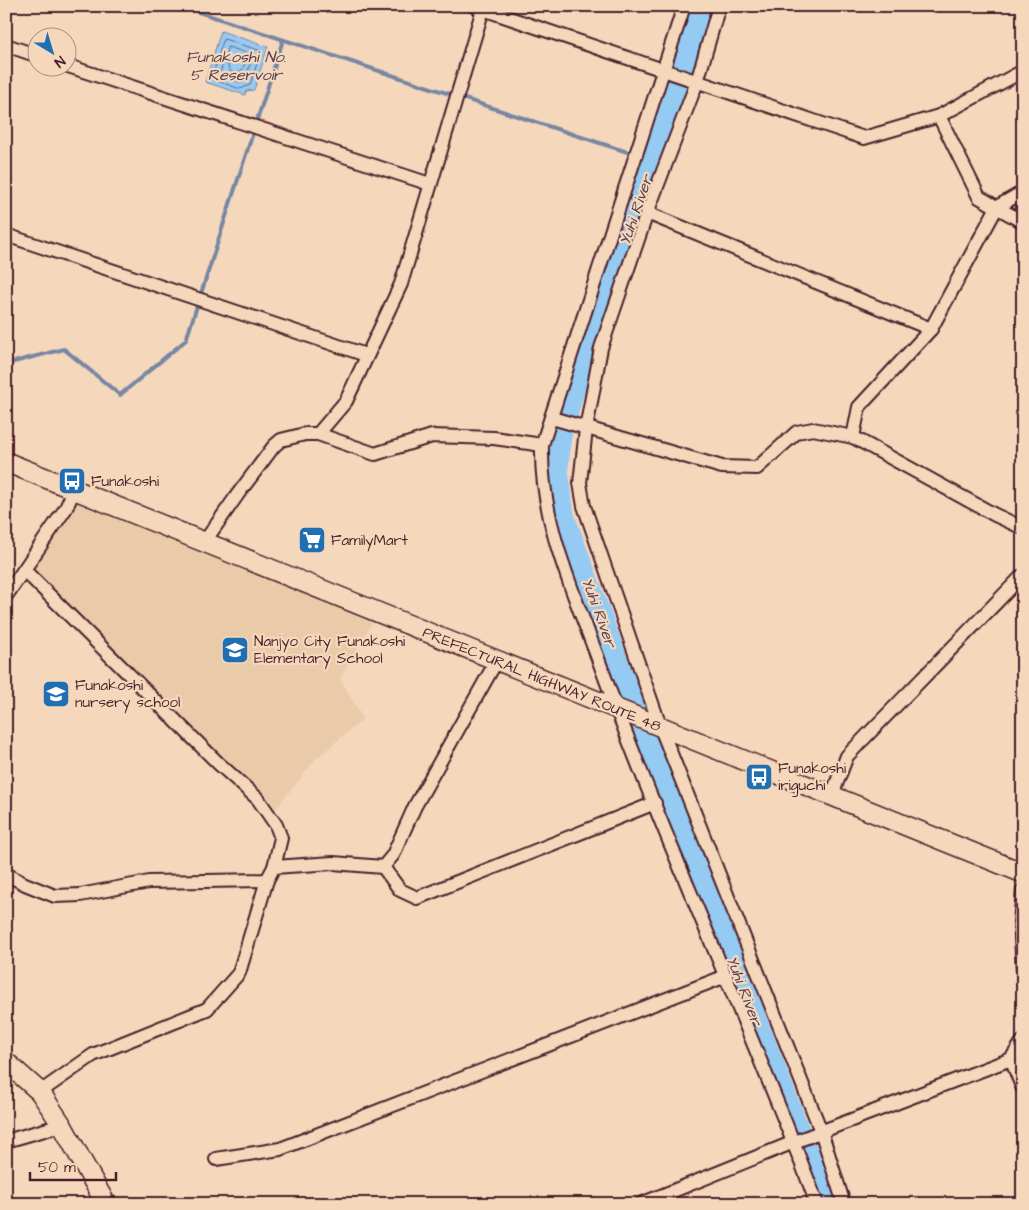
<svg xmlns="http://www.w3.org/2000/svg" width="1029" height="1210" font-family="'Architects Daughter',sans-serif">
	<rect width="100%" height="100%" fill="#f5d8bb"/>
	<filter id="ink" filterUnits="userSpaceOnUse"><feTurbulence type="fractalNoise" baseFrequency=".02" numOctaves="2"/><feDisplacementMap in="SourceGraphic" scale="10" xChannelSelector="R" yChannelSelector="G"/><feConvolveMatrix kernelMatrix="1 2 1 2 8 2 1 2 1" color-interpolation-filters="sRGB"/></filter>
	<g filter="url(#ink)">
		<!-- built -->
		<path fill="#e9cbaa" d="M78,501L372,623L340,678L363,719L316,759L274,811L37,576L36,564Z"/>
		<!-- water -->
		<path fill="#95caf3" stroke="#7786a3" d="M221,31L268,47L254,90L246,91L245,95L205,82Z"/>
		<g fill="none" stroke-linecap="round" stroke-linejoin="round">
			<!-- shore -->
			<g stroke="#68637b" stroke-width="1">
				<path d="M224,39L261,51L250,85L240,89L212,79Z"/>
				<path d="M228,47L253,55L245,80L239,82L220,75Z"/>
				<circle cx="236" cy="65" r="8"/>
			</g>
			<!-- stream -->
			<g stroke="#7786a3" stroke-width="4">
				<path d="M180,6L652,160"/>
				<path d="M6,364L64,349L120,395L186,340L283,40"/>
			</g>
			<!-- river -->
			<path stroke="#95caf3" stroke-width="21" d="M701,6L672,104L585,352L561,436L558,469L564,516L628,689L828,1204"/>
			<!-- street casing -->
			<g stroke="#4a1f2b" stroke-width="16">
				<g id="street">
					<path d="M474,6L864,138L939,116L1023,71"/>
					<path d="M684,6L542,445C540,522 574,593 600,664C666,846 749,1022 817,1204"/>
					<path d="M719,6L697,82L647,213L601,348L586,429L580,483L584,506L660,726L821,1131L844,1204"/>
					<path d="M6,45L38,56"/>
					<path d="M68,66L430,184"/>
					<path d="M939,116L979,197L1023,222"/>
					<path d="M647,213L931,329"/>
					<path d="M6,235L366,355"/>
					<path d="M552,418L722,467L757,468L797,432L813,429L853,437L995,515L1023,528"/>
					<path d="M318,434L346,401L401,284L483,9"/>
					<path d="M853,437L859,407L931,329L997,207L1023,192"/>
					<path d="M205,541L238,494L274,446L281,440L305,434H318L375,454L432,436L494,438L542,445"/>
					<path d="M24,570L218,763L258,799L276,825L281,838L274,867"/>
					<path d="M6,596L66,508L74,490"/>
					<path d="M834,796L835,787L847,756L1023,575"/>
					<path d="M383,867L400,890L417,898L655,803"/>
					<path d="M383,867L393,855L415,806L497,660"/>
					<path d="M6,874L25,884L55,896L80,895L149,882L267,880L274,867L333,863L383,867"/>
					<path d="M1023,890L1020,922L1023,970"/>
					<path d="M1011,1059L1023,1089"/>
					<path d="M40,1092L93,1055L207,1009L239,973L267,880"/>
					<path d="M6,1141L62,1125"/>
					<path d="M216,1159L280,1149L726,976"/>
					<path d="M641,1204L794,1142L1011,1059L1023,1041"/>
				</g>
			</g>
			<!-- secondary casing -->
			<g stroke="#4a1f2b" stroke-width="22">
				<g id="secondary">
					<path d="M6,462L1023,873"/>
					<path d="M6,1062L40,1092L62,1125L106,1204"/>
				</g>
			</g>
			<!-- street -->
			<use href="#street" stroke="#f5d8bb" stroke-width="12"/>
			<!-- secondary -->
			<use href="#secondary" stroke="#f5d8bb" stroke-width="19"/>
		</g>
	</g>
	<!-- icons -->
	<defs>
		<g id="bus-square" transform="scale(1.4375)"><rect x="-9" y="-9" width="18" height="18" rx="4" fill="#1f6fb2" stroke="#f5d8bb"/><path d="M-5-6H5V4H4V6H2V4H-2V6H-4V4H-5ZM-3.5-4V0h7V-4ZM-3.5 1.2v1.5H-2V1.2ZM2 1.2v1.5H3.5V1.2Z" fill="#fff"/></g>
		<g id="supermarket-square" transform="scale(1.4375)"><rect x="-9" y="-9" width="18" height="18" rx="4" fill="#1f6fb2" stroke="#f5d8bb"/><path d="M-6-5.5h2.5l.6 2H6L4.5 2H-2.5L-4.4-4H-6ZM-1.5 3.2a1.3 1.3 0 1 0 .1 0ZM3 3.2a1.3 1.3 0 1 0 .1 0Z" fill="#fff"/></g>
		<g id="school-square" transform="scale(1.4375)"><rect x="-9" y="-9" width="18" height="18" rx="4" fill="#1f6fb2" stroke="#f5d8bb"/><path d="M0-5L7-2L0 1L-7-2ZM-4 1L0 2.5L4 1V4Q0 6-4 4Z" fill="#fff"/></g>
	</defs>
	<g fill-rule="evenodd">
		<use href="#bus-square" x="72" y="481"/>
		<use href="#supermarket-square" x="312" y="540"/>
		<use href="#school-square" x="235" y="650"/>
		<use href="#school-square" x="56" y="694"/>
		<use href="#bus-square" x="759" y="777"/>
	</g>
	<g text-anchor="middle" stroke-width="4.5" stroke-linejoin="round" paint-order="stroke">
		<!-- poi labels -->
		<g font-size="15" fill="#4a1f2b" stroke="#f5d8bb" text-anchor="start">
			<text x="91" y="486">Funakoshi</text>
			<text x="331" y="545">FamilyMart</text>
			<text x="254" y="646">Nanjyo City Funakoshi<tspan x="254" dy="17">Elementary School</tspan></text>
			<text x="75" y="690">Funakoshi<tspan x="75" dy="17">nursery school</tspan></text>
			<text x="778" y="773">Funakoshi<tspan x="778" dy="17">iriguchi</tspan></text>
		</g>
		<!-- street labels -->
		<g font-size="15" fill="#4a1f2b" stroke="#f5d8bb">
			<text transform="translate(542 679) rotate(22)" y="5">PREFECTURAL HIGHWAY ROUTE 48</text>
		</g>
		<!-- water labels -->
		<g font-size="16" font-style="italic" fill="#594153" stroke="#f5d8bb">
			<text x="236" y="62">Funakoshi No.<tspan x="236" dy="18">5 Reservoir</tspan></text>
			<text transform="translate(635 210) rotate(-71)" y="6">Yuhi River</text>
			<text transform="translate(600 612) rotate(70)" y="6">Yuhi River</text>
			<text transform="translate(745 990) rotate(69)" y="6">Yuhi River</text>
		</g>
	</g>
	<!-- margin -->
	<rect width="1029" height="1210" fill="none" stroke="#f5d8bb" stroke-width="25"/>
	<rect x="12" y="12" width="1004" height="1185" fill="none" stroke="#4a1f2b" stroke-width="2" filter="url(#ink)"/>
	<!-- north arrow -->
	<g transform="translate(52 52) rotate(142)"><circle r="24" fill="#f5d8bb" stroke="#b18e81"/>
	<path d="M0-4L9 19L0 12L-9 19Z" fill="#1f6fb2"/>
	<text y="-8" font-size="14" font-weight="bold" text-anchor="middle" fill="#4a1f2b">N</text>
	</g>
	<!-- scale -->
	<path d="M30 1172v8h86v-8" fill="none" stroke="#4a1f2b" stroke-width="2.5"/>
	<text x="38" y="1172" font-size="15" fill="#4a1f2b" stroke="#f5d8bb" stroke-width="4" paint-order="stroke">50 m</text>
</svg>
